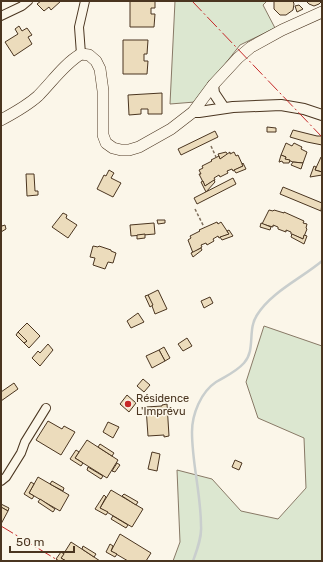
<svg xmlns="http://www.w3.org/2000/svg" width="323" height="562" font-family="Rubik,sans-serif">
	<rect width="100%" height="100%" fill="#fbf6e9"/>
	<!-- green -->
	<g fill="#dce7d0" stroke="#887966">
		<path d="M175,1H267L263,5L275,28L240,45L195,102L170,104Z"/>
		<path d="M264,326L322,346V561H173L180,542L177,470L212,479L241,511L278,519L306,488L304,438L258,418L246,382Z"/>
	</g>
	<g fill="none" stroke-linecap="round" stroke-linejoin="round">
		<!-- stream -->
		<path stroke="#c9cecd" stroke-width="2.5" d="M193,561C197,550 202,537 201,526C201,494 192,464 192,432C192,414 201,392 216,382C226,376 236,372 244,363C256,350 247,330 257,315C271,292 302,278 322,261"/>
	</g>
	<!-- building -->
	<g fill="#ecdcbc" stroke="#4a3520">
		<path d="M41,1H61L51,10L49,7L44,11L37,4Z"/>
		<path d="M130,1H155V8H151V14H155L154,27H130Z"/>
		<path d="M274,1H293L294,4L293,10L286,15H280L274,9Z"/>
		<path d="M306,1H322L319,4L314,6L309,4Z"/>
		<path d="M299,5L303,9L297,12L295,6Z"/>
		<path d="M19,26L22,31L27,28L32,35L28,37L32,44L14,56L5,42L18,34L15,29Z"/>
		<path d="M123,40H148L147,54H144V61H148L147,74H123Z"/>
		<path d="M162,93V114H148V109H141V114L129,115L128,95Z"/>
		<path d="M267,127L276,128V132H267Z"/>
		<path d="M293,130L317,136H322V145L307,142L290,137Z"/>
		<path d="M215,131L218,137L181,155L178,149Z"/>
		<path d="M286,143L292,146L294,143L302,147L301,149L307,152L303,163L293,162L285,159L286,157L281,155Z"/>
		<path d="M226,152L228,155L220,159L218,154Z"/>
		<path d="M230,152V154L234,152L236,156L238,155L243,166L233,171L232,169L227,171L228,173L220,177L219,175L214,178L215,180L205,186L199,174H201L199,170L203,168L202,166L212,161L211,160L219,156L220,159Z"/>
		<path d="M281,155L286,157L285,159L290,160L289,163H283V162L281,161L280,162H279Z"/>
		<path d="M321,157H322V172L315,170Z"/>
		<path d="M293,162L303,163L301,169L291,165Z"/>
		<path d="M243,163L246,169L236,173L234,170L243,166L242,164Z"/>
		<path d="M314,166L316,167L315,170L322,172V175L310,177Z"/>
		<path d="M109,170L114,173L111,178L121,183L113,197L97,189L104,175L106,176Z"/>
		<path d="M26,174H34L35,191H38V195L27,196Z"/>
		<path d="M233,178L236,184L197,204L194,198Z"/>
		<path d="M214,180L215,182L206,192L201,182L203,181L205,186Z"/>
		<path d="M283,187L322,203L321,211L280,194Z"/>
		<path d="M269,210L273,211L274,210L284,213V212L304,221L303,223L307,224L306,228L307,229L303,239L291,234V232L286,230V232L278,229V227L273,225V227L262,224Z"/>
		<path d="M63,213L67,215L66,218L77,225L68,238L52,227Z"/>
		<path d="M157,220H165V223L158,224Z"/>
		<path d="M217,222L218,224L221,222L229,234L219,238L218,236L213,239L214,241L207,245L206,243L201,245L202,247L193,253L188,240L191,238L190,236L200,231L199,230Z"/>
		<path d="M1,223L2,226L5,225L6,229L1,232Z"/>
		<path d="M154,223L155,234L131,236L130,225Z"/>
		<path d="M261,223L271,227L270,230L260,227Z"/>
		<path d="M229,230L233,236L222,240L220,237L229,234L227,231Z"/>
		<path d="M145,234V238L137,239V235Z"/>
		<path d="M292,234L303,239L304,235L307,236L304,244L291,237Z"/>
		<path d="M93,246L98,247L99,246L111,250V251L116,253L113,263L108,262L105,269L93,265L95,258L90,257Z"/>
		<path d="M201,248L202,250L193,257L191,253Z"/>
		<path d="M158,290L167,309L155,314L148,295Z"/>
		<path d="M148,295L153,305L150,307L145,296Z"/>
		<path d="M210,297L213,303L204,308L201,301Z"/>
		<path d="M138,313L144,322L131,328L127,321Z"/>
		<path d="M27,323L40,336L29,348L24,343L27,341L18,332Z"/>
		<path d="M18,332L27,341L24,343L16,335Z"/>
		<path d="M187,338L192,346L183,351L178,344Z"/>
		<path d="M48,344L53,350L40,366L32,358L38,351L40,353Z"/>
		<path d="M164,347L170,358L165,361L159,350Z"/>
		<path d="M159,350L165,361L152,368L146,356Z"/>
		<path d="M143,379L150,385L144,392L137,386Z"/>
		<path d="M14,383L18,389L1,401V392Z"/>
		<path d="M127,395L136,403L129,412L120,404Z"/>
		<path d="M167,404L169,436L164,437V435L148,436L146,407L162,406V405Z"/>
		<path d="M48,421L62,429L64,426L75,432L61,455L36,440Z"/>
		<path d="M108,422L119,427L113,438L103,432Z"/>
		<path d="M87,440L118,460L107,478L75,458Z"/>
		<path d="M100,444L114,453L112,456L98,447Z"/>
		<path d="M76,450L79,452L75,458L83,463L81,466L70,459Z"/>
		<path d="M152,452L160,454L157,471L148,469Z"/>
		<path d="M235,460L242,463L239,470L232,467Z"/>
		<path d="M117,463L120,465L115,472L112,471Z"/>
		<path d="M88,467L103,476L101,479L87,470Z"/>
		<path d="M38,477L69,495L60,511L29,493Z"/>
		<path d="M52,481L64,488L63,491L50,484Z"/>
		<path d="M31,482L34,484L29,493L34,496L32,499L24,494Z"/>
		<path d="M111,490L143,509L132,527L100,508Z"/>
		<path d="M124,494L138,502L136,505L122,496Z"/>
		<path d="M104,495L106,497L100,508L108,512L106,515L95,509Z"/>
		<path d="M40,499L55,509L53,512L38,502Z"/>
		<path d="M1,504L9,508L8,511L1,507Z"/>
		<path d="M1,507L8,511L1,524Z"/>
		<path d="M113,516L128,525L126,528L111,519Z"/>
		<path d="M120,534L151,553L146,561H128L111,551Z"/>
		<path d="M71,542L94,557L100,561H66L61,558Z"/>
		<path d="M110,544L113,546L111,551L117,554L115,557L106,552Z"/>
		<path d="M83,546L96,554L94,557L82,549Z"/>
		<path d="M61,552L64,554L61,558L66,561H59L56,559Z"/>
	</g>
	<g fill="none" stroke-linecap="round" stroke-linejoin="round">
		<!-- minor casing -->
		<g stroke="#4a3520" stroke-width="10">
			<g id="minor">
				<path d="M1,16L22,6L28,1"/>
				<path d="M81,54L79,27L85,1"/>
				<path d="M1,481L6,477L21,453L25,442L46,408"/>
			</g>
		</g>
		<!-- tertiary casing -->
		<g stroke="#4a3520" stroke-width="12">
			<g id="tertiary">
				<path d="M213,85L214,93L224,108"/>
				<path d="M193,112H199L233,107L281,105L304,109L322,115"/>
			</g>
		</g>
		<!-- secondary casing -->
		<g stroke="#4a3520" stroke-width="12">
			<path id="secondary" d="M1,120C14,113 27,106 38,96C52,82 64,64 81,54L89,55L96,61L100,69L103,91V135L106,143L113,148L121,150H129L139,147L171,129L193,112L213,85L238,58L251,47L282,30L322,12"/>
		</g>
		<!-- path -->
		<g stroke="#7f6f5c" stroke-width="1.5" stroke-dasharray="3 2" stroke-linecap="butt">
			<path d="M211,146L216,157"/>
			<path d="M195,209L204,227"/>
		</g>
		<!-- minor -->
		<use href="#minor" stroke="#fbf6e9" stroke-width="8"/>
		<!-- tertiary -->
		<use href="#tertiary" stroke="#fbf6e9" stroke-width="10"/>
		<!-- secondary -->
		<use href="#secondary" stroke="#fbf6e9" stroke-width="11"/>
		<!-- power -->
		<g stroke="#c62828" stroke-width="1" stroke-dasharray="14 3 2 3" stroke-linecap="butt">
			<path d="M192,1L322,137"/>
			<path d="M1,526L59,561"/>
		</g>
	</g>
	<!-- markers -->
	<circle fill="#c62828" stroke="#fbf6e9" stroke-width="1.5" cx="128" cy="404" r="4"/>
	<g text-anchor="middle" stroke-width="3" stroke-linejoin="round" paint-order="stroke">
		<!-- poi labels -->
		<g font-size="11" fill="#4a3520" stroke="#fbf6e9" text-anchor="start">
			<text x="136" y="402">Résidence<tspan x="136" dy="13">L'Imprévu</tspan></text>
		</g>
	</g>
	<!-- border -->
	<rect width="323" height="562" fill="none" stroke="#4a3520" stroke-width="4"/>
	<!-- scale -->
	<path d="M10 546v6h64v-6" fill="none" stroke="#4a3520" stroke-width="2"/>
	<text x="16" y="546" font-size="12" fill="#4a3520" stroke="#fbf6e9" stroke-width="3" paint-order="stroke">50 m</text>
</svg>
